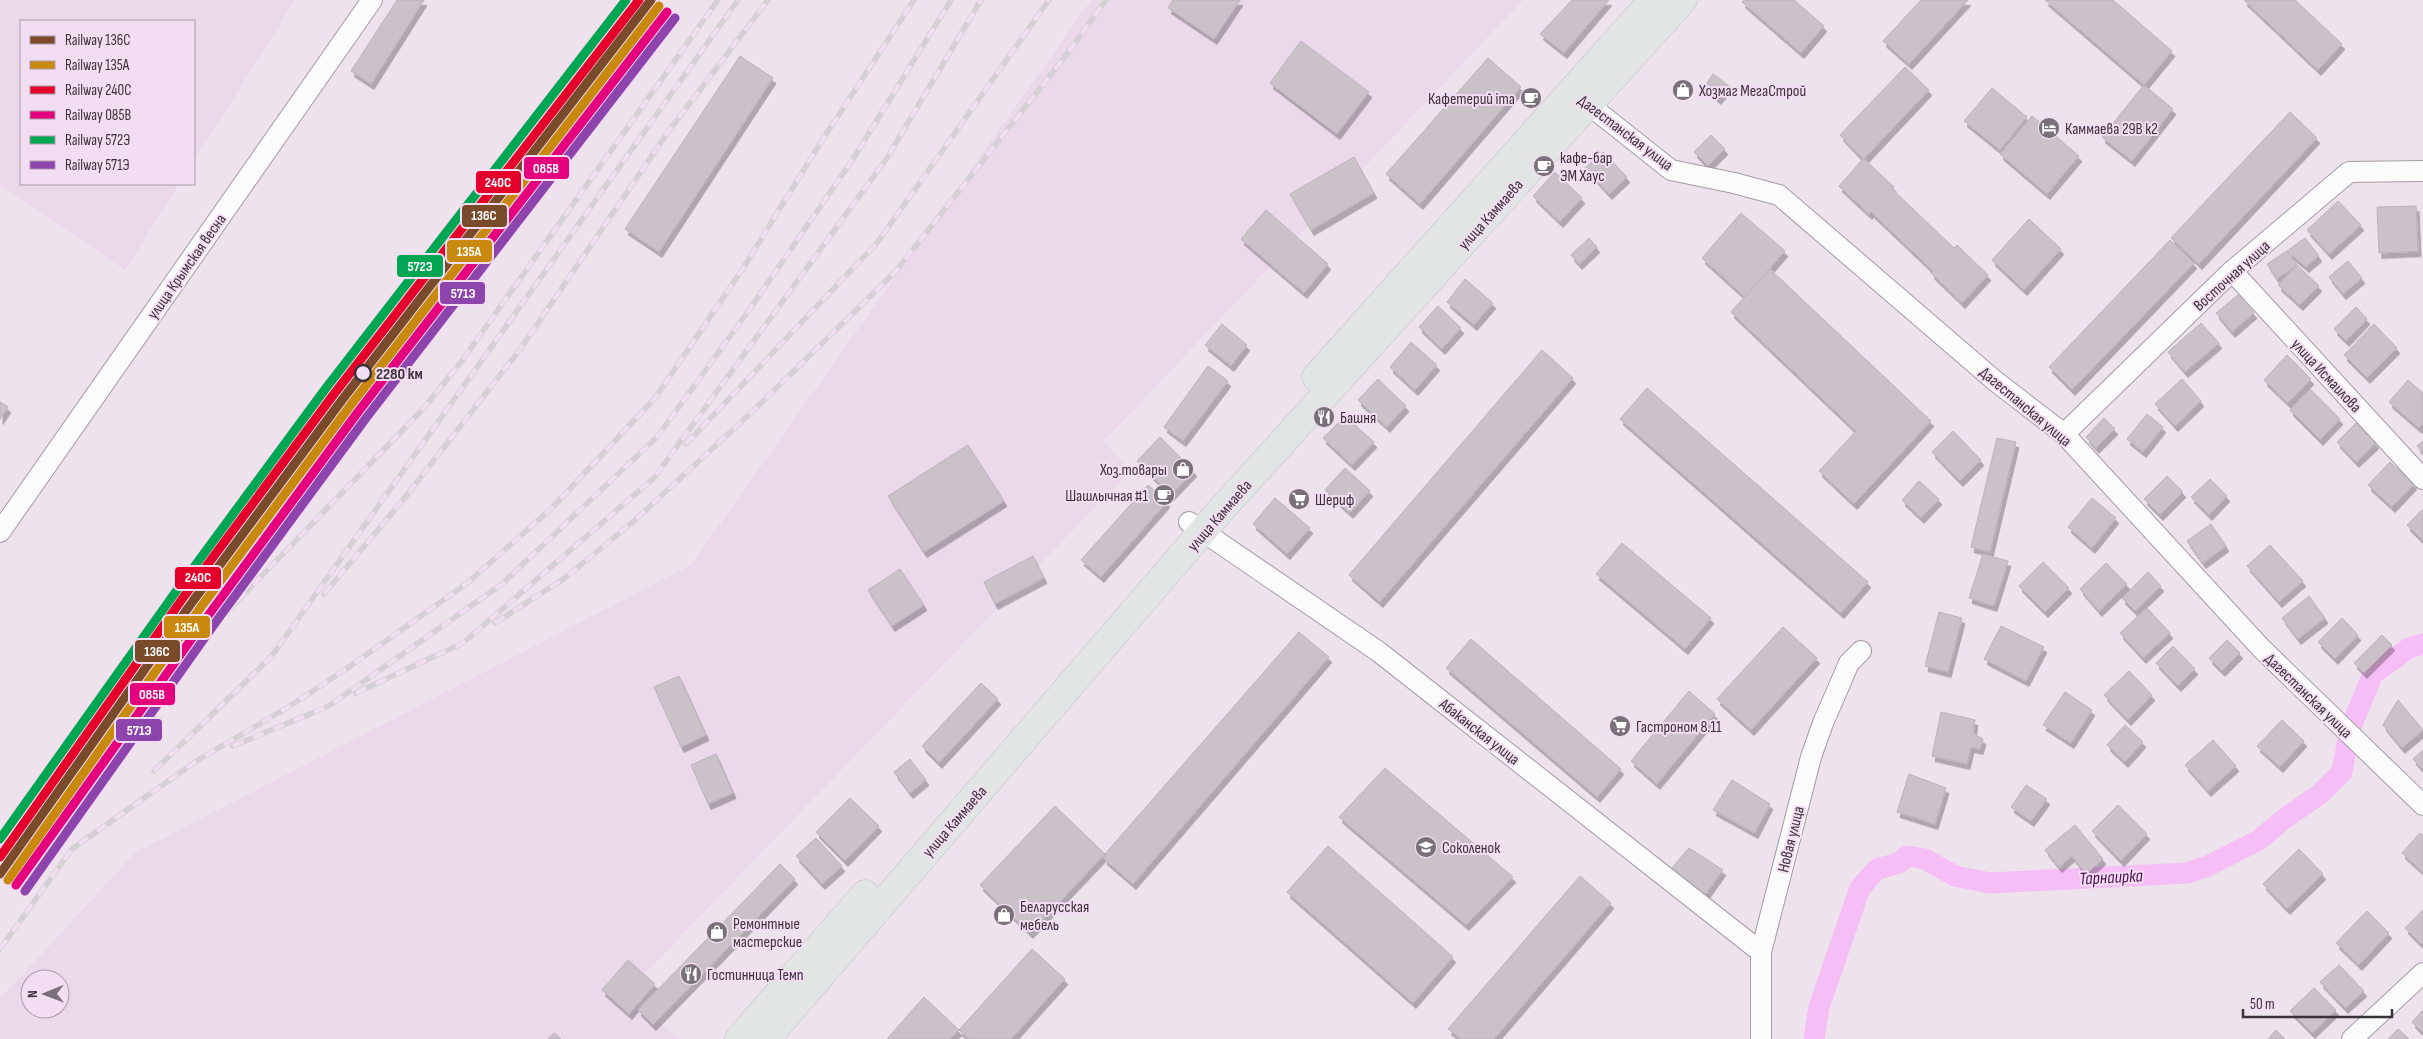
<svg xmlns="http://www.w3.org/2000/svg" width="2423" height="1039" font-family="'Sofia Sans Condensed',sans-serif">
	<defs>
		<filter id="shadow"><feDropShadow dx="3" dy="5.5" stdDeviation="0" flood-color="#0004"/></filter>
	</defs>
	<rect width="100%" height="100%" fill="#eee2ed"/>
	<!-- built -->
	<g fill="#ecd8eb" fill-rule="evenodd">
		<path d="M0,0H295L194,161V21H21V184H179L125,270L0,185Z"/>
		<path d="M1091,0H1523L1104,441L1130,471L624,995L680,1039H0V999L135,853L691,565ZM30,979H60V1009H30Z"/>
	</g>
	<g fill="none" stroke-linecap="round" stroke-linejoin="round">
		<!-- canal -->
		<path stroke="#f5bef6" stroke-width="21" d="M1814,1039L1819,1007L1860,888L1877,869L1899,863L1907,856L1925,859L1955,876L1990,883L2187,873L2208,866L2259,840L2284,819L2320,794L2342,772L2350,729L2373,674L2409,648L2423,644"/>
	</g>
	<!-- building -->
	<g fill="#cac1c9" stroke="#bbb2ba" filter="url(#shadow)">
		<path d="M397,0H424L371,84L351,71Z"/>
		<path d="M1173,0H1240L1214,39L1168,8Z"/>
		<path d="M1572,0H1609L1564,53L1540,34Z"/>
		<path d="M1744,0H1794L1824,26L1801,53L1742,2Z"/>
		<path d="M1921,0H1968L1909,64L1883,41Z"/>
		<path d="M2045,0H2113L2172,51L2144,85Z"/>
		<path d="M2244,0H2295L2342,44L2318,70Z"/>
		<path d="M1301,41L1369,92L1337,134L1270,83Z"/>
		<path d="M740,56L773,78L659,252L625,229Z"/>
		<path d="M1488,58L1521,87L1420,204L1386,174Z"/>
		<path d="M1905,67L1929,90L1864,159L1894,187L1892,189L1954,248L1957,245L1988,275L1962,303L1931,273L1933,271L1871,212L1869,214L1839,186L1863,159L1840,135Z"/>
		<path d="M1713,74L1729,86L1718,99L1704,87Z"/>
		<path d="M2144,85L2173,109L2132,161L2102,137Z"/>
		<path d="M1992,88L2027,117L2000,150L1964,121Z"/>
		<path d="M2290,112L2317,138L2199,264L2171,238Z"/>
		<path d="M2032,116L2079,156L2047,194L2000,154Z"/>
		<path d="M1711,135L1725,149L1708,166L1694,152Z"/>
		<path d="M1603,152L1627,177L1609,194L1585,168Z"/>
		<path d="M1354,157L1374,193L1311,230L1290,194Z"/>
		<path d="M1555,172L1582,198L1560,222L1533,196Z"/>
		<path d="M2338,201L2361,225L2329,254L2307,230Z"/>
		<path d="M2416,206L2418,251L2379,253L2377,207Z"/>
		<path d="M1266,210L1328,264L1304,293L1241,239Z"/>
		<path d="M1741,213L1785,251L1745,297L1702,258Z"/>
		<path d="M2029,219L2061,249L2024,290L1992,260Z"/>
		<path d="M1589,238L1597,247L1579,264L1571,255Z"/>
		<path d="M2305,238L2319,256L2306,267L2287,251Z"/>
		<path d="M2170,240L2194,263L2072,390L2049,367Z"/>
		<path d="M2287,251L2297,265L2277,279L2267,264Z"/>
		<path d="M2348,261L2362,278L2343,294L2329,277Z"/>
		<path d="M2297,265L2319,286L2300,305L2278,285Z"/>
		<path d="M1770,269L1931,421L1854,504L1819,471L1856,431L1731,312Z"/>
		<path d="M1465,279L1493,303L1474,325L1447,302Z"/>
		<path d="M2238,295L2254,313L2232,332L2216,313Z"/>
		<path d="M1438,306L1461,328L1442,349L1419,327Z"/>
		<path d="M2356,307L2367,319L2346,341L2334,329Z"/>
		<path d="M2201,323L2219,343L2185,372L2168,352Z"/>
		<path d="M1222,324L1247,345L1231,366L1205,345Z"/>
		<path d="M2374,324L2397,348L2367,378L2344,355Z"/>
		<path d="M1411,342L1437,365L1415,390L1390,367Z"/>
		<path d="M1542,350L1573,378L1380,602L1349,575Z"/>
		<path d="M2287,355L2311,379L2288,403L2264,380Z"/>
		<path d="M1208,366L1228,381L1183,441L1164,427Z"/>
		<path d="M1378,379L1406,406L1387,427L1358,400Z"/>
		<path d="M2182,379L2201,401L2175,426L2155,404Z"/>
		<path d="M2408,380L2423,393V423L2419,428L2389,402Z"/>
		<path d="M1647,388L1868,582L1841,613L1620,419Z"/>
		<path d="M2310,389L2340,419L2320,440L2290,410Z"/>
		<path d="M0,402L8,407L0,419Z"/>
		<path d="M2147,414L2163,427L2143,452L2127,439Z"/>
		<path d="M1345,416L1374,442L1352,465L1323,438Z"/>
		<path d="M2104,418L2115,429L2096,448L2086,437Z"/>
		<path d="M2356,423L2376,443L2356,462L2337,442Z"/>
		<path d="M1953,431L1981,460L1960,481L1932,452Z"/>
		<path d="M1160,437L1194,471L1171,495L1137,461Z"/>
		<path d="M1997,438L2016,442L1990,552L1971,547Z"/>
		<path d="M2423,441V453L2417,446Z"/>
		<path d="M968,445L1004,501L924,552L888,496Z"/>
		<path d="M2390,462L2414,484L2392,507L2368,485Z"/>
		<path d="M1345,468L1370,491L1350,513L1325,490Z"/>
		<path d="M2167,476L2183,492L2160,515L2144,499Z"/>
		<path d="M2210,479L2227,496L2209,515L2191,497Z"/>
		<path d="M1919,481L1939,499L1921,518L1902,500Z"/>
		<path d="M1148,485L1167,502L1101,577L1081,560Z"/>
		<path d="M1275,498L1310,528L1287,554L1253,524Z"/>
		<path d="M2092,498L2116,518L2092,548L2068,527Z"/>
		<path d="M2423,509V541L2407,525Z"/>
		<path d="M2211,524L2226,546L2203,563L2187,541Z"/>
		<path d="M1622,543L1711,618L1685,649L1596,574Z"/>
		<path d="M2270,545L2303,581L2279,602L2247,566Z"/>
		<path d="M1983,554L2008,561L1994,606L1969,598Z"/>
		<path d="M1033,556L1044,578L995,604L984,582Z"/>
		<path d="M2043,562L2069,588L2045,612L2019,586Z"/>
		<path d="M2106,563L2127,584L2099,611L2080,589Z"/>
		<path d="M900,569L924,605L892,626L868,590Z"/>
		<path d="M2148,572L2161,586L2135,611L2122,598Z"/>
		<path d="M2309,596L2325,618L2298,639L2282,618Z"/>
		<path d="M2147,608L2170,633L2143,658L2120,633Z"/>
		<path d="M1939,612L1962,618L1948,672L1925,666Z"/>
		<path d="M2342,618L2358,635L2335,659L2318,642Z"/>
		<path d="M2001,626L2044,647L2026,681L1984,659Z"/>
		<path d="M1783,627L1817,658L1751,730L1717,699Z"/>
		<path d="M1299,632L1329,657L1133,884L1104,859L1105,854Z"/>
		<path d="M2382,635L2392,645L2364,673L2354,663Z"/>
		<path d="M1471,639L1621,769L1597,797L1446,668Z"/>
		<path d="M2227,640L2240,653L2222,671L2209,658Z"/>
		<path d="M2173,646L2195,669L2178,686L2156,663Z"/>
		<path d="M2129,671L2152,695L2128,720L2104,695Z"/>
		<path d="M679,676L706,735L681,747L654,687Z"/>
		<path d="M981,683L998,699L939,763L922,746Z"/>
		<path d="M1689,691L1715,714L1657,784L1631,761Z"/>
		<path d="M2065,692L2092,710L2071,743L2043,725Z"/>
		<path d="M2398,700L2423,730L2402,748L2383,725Z"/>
		<path d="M1941,712L1975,720L1973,733L1983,739L1980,749L1971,747L1967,764L1932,756Z"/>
		<path d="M2282,720L2304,741L2280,767L2257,746Z"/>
		<path d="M2125,725L2143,742L2125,762L2107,745Z"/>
		<path d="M2213,740L2236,766L2208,791L2185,765Z"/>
		<path d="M2423,750V770L2413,759Z"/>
		<path d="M716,754L733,793L708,804L691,765Z"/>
		<path d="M910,759L926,780L910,793L894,772Z"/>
		<path d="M1385,768L1513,877L1466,925L1339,817Z"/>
		<path d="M1909,774L1946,788L1935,824L1897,812Z"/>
		<path d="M1732,780L1770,804L1755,833L1713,810Z"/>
		<path d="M2026,785L2047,799L2031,821L2011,807Z"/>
		<path d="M850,798L879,826L845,861L816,832Z"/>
		<path d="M2118,805L2147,834L2121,861L2092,831Z"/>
		<path d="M1055,806L1105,854L1030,933L980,885Z"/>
		<path d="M2075,825L2103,859L2086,874L2072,856L2059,867L2045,850Z"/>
		<path d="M2420,833L2423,836V872L2402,853Z"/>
		<path d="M816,838L842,866L822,884L796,856Z"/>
		<path d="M1328,846L1453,957L1413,1003L1287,892Z"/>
		<path d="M1689,848L1723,870L1705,895L1672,868Z"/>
		<path d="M2299,849L2323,874L2287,909L2263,884Z"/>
		<path d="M780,864L795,879L653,1025L638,1010Z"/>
		<path d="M1580,876L1611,903L1494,1039H1461L1448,1029Z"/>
		<path d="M2423,910V942L2421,944L2405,928Z"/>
		<path d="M2367,911L2389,933L2359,965L2336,943Z"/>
		<path d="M1032,949L1065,979L1011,1039H969L959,1030Z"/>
		<path d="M628,960L655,984L629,1014L602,990Z"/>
		<path d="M2339,965L2364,991L2345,1008L2320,982Z"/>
		<path d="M2314,988L2336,1010L2312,1033L2290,1011Z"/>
		<path d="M924,997L959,1030L950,1039H887Z"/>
		<path d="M2423,1010V1033L2412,1022Z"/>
		<path d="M2398,1029L2409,1039H2388Z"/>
		<path d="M2276,1030L2285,1039H2268Z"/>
		<path d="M554,1033L561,1039H548Z"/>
	</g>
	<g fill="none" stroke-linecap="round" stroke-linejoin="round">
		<!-- minor casing -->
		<g stroke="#a49ca4" stroke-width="22">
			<g id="minor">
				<path d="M1579,97L1671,170L1734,183L1779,195L1994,380L2064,434L2261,648L2423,805"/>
				<path d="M2232,271L2423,479"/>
				<path d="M2064,434L2232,271L2349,172L2423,171"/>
				<path d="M1189,522L1379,652L1761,952"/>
				<path d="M0,532L372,0"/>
				<path d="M1761,1039V952L1811,757L1823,723L1849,663L1861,651"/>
				<path d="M2352,1039L2423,973"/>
			</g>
		</g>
		<!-- primary casing -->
		<g stroke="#c6c0c6" stroke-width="29">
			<g id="primary">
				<path d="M1316,377L1653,0"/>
				<path d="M739,1039L865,894"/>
				<path d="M766,1039L1220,511L1683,0"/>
			</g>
		</g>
		<!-- minor -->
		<use href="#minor" stroke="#fcfbfc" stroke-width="20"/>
		<!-- primary -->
		<use href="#primary" stroke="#e1e5e3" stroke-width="28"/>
		<!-- rail casing -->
		<g stroke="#d4d0d4" stroke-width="5.5">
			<g id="rail">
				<path d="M686,444L877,243L1049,0"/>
				<path d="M324,594L403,500L521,348L668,132L768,0"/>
				<path d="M495,623L565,578L634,521L753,411L896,271L1067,54L1106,0"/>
				<path d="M356,693L463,643L654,478L887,158L981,0"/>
				<path d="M233,746L329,706L502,584L657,437L747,313L853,159L951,0"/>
				<path d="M154,771L271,657L738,0"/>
				<path d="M57,822L222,617L423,409L461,362L718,0"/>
				<path d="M0,949L72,849L198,760L290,706L349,667L466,584L552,508L655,398L742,270L821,142L914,0"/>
			</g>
		</g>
		<!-- rail -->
		<use href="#rail" stroke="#f3ddf2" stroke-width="4" stroke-dasharray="11" stroke-linecap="butt"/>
		<!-- rail-1 casing -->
		<g stroke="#f3ddf2" stroke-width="12">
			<path id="rail-1" d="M0,874L193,601L342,400L651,0"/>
		</g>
		<!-- rail-2 casing -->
		<g stroke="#f3ddf2" stroke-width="12">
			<path id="rail-2" d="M8,880L201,607L350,406L659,6"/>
		</g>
		<!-- rail-3 casing -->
		<g stroke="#f3ddf2" stroke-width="12">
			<path id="rail-3" d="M0,857L185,595L334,394L639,0"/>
		</g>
		<!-- rail-4 casing -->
		<g stroke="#f3ddf2" stroke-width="12">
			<path id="rail-4" d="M16,885L210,613L358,412L667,12"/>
		</g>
		<!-- rail-5 casing -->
		<g stroke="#f3ddf2" stroke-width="12">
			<path id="rail-5" d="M0,839L177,590L326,388L626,0"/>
		</g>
		<!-- rail-6 casing -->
		<g stroke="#f3ddf2" stroke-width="12">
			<path id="rail-6" d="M25,891L218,619L366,418L675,18"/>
		</g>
		<!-- rail-1 -->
		<use href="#rail-1" stroke="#7a4b2a" stroke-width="9"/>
		<!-- rail-2 -->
		<use href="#rail-2" stroke="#c8890e" stroke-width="9"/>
		<!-- rail-3 -->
		<use href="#rail-3" stroke="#e4002b" stroke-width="9"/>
		<!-- rail-4 -->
		<use href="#rail-4" stroke="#e5007d" stroke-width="9"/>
		<!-- rail-5 -->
		<use href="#rail-5" stroke="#00a651" stroke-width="9"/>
		<!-- rail-6 -->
		<use href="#rail-6" stroke="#8e44ad" stroke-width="9"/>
	</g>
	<!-- icons -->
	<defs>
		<g id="shop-disc" transform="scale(1.125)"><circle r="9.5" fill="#797079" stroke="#f3ddf2"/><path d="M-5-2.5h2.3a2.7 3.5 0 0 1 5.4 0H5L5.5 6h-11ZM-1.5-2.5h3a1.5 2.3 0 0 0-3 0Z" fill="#fff"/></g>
		<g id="cafe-disc" transform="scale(1.125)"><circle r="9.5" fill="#797079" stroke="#f3ddf2"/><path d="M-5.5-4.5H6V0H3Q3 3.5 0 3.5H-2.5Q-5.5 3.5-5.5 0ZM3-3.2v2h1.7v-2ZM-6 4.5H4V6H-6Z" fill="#fff"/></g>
		<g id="hotel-disc" transform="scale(1.125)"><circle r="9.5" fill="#797079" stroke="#f3ddf2"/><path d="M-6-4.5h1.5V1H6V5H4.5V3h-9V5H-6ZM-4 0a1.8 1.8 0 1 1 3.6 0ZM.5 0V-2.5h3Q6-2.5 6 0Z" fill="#fff"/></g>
		<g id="restaurant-disc" transform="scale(1.125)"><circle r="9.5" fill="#797079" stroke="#f3ddf2"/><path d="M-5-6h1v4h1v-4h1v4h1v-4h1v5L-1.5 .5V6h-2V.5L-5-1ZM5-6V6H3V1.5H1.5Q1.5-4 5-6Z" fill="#fff"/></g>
		<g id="supermarket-disc" transform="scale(1.125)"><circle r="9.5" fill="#797079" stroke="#f3ddf2"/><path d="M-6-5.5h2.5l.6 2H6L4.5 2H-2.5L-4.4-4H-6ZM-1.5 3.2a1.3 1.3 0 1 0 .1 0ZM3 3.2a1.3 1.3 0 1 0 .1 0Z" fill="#fff"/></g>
		<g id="school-disc" transform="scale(1.125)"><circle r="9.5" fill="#797079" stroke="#f3ddf2"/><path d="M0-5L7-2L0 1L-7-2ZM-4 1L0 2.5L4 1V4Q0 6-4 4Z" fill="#fff"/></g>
	</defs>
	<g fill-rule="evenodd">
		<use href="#shop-disc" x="1683" y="90"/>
		<use href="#cafe-disc" x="1531" y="98"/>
		<use href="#hotel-disc" x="2049" y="128"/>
		<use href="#cafe-disc" x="1544" y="166"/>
		<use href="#restaurant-disc" x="1324" y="417"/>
		<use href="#shop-disc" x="1183" y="469"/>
		<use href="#cafe-disc" x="1164" y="495"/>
		<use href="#supermarket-disc" x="1299" y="499"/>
		<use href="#supermarket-disc" x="1620" y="726"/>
		<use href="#school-disc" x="1426" y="847"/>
		<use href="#shop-disc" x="1004" y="915"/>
		<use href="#shop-disc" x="717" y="932"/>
		<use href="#restaurant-disc" x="691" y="974"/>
	</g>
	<!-- markers -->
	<circle fill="#f3ddf2" stroke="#3a323a" stroke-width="2.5" cx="363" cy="373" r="8"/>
	<g text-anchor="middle" stroke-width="4" stroke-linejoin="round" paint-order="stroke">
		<!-- poi labels -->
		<g font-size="16" fill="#3a323a" stroke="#f3ddf2" text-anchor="start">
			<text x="1699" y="96">Хозмаг МегаСтрой</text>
			<text x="1515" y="104" text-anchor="end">Кафетерий ima</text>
			<text x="2065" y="134">Каммаева 29В к2</text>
			<text x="1560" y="163">кафе-бар<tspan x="1560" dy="18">ЭМ Хаус</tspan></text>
			<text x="1340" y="423">Башня</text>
			<text x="1167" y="475" text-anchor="end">Хоз.товары</text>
			<text x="1148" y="501" text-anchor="end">Шашлычная #1</text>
			<text x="1315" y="505">Шериф</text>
			<text x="1636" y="732">Гастроном 8.11</text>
			<text x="1442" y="853">Соколенок</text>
			<text x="1020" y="912">Беларусская<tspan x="1020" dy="18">мебель</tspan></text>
			<text x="733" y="929">Ремонтные<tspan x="733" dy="18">мастерские</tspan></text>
			<text x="707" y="980">Гостинница Темп</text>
		</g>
		<!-- street labels -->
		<g font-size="16" fill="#3a323a" stroke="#f3ddf2">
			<text transform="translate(1626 132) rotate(37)" y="6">Дагестанская улица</text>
			<text transform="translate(1490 214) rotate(-48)" y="6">улица Каммаева</text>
			<text transform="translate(186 266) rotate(-55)" y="6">улица Крымская весна</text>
			<text transform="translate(2231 275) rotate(-42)" y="6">Восточная улица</text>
			<text transform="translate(2327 375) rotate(47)" y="6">улица Исмаилова</text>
			<text transform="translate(2026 406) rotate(40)" y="6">Дагестанская улица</text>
			<text transform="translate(1219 515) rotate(-49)" y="6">улица Каммаева</text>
			<text transform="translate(2309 695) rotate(44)" y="6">Дагестанская улица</text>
			<text transform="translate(1480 731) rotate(38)" y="6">Абаканская улица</text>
			<text transform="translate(954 821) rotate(-49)" y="6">улица Каммаева</text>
			<text transform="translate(1790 839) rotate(-76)" y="6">Новая улица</text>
		</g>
		<!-- stop labels -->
		<g font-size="16" font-weight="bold" fill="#3a323a" stroke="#f3ddf2" text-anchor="start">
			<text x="376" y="379">2280 км</text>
		</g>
		<!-- water labels -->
		<g font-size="18" font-style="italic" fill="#4f0e52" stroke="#f3ddf2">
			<text transform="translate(2111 877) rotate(-3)" y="6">Тарнаирка</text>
		</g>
	</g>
	<g stroke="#f3ddf2" stroke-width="2">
		<rect x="523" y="156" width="47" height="24" rx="5" fill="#e5007d"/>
		<rect x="475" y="170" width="47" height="24" rx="5" fill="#e4002b"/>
		<rect x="461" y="204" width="47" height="24" rx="5" fill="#7a4b2a"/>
		<rect x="446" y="239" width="47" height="24" rx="5" fill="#c8890e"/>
		<rect x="396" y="254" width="48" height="24" rx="5" fill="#00a651"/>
		<rect x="439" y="281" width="47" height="24" rx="5" fill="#8e44ad"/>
		<rect x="174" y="566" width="48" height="24" rx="5" fill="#e4002b"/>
		<rect x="163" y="615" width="48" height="24" rx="5" fill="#c8890e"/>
		<rect x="134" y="639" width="47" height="24" rx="5" fill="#7a4b2a"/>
		<rect x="129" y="682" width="47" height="24" rx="5" fill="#e5007d"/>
		<rect x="115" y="718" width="48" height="24" rx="5" fill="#8e44ad"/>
	</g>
	<g font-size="14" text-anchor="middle" font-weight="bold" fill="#fff">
		<text x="546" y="173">085В</text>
		<text x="498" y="187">240С</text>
		<text x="484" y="220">136С</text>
		<text x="469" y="256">135А</text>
		<text x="420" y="271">572Э</text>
		<text x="463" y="298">571Э</text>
		<text x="198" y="582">240С</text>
		<text x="187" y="632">135А</text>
		<text x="157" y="656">136С</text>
		<text x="152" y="699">085В</text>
		<text x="139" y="735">571Э</text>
	</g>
	<!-- legend -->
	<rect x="20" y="20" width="175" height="165" fill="#f3ddf2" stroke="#a999a8"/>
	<rect x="30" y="36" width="25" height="8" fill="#7a4b2a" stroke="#a999a8"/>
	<text x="65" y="45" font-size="15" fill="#3a323a">Railway 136С</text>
	<rect x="30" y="61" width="25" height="8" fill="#c8890e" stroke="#a999a8"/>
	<text x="65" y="70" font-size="15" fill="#3a323a">Railway 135А</text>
	<rect x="30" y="86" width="25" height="8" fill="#e4002b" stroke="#a999a8"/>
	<text x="65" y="95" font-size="15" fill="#3a323a">Railway 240С</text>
	<rect x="30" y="111" width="25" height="8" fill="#e5007d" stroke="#a999a8"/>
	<text x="65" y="120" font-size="15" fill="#3a323a">Railway 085В</text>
	<rect x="30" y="136" width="25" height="8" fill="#00a651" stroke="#a999a8"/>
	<text x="65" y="145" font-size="15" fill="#3a323a">Railway 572Э</text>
	<rect x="30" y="161" width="25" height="8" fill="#8e44ad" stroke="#a999a8"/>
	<text x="65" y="170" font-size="15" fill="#3a323a">Railway 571Э</text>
	<!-- north arrow -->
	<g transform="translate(45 994) rotate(269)"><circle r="24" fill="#f3ddf2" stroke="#a999a8"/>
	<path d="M0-4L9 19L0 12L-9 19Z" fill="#797079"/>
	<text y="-8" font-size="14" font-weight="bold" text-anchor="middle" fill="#3a323a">N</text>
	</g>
	<!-- scale -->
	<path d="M2243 1009v8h149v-8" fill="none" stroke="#3a323a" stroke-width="2.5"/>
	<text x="2250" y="1009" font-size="15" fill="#3a323a" stroke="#f3ddf2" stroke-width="4" paint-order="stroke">50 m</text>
</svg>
